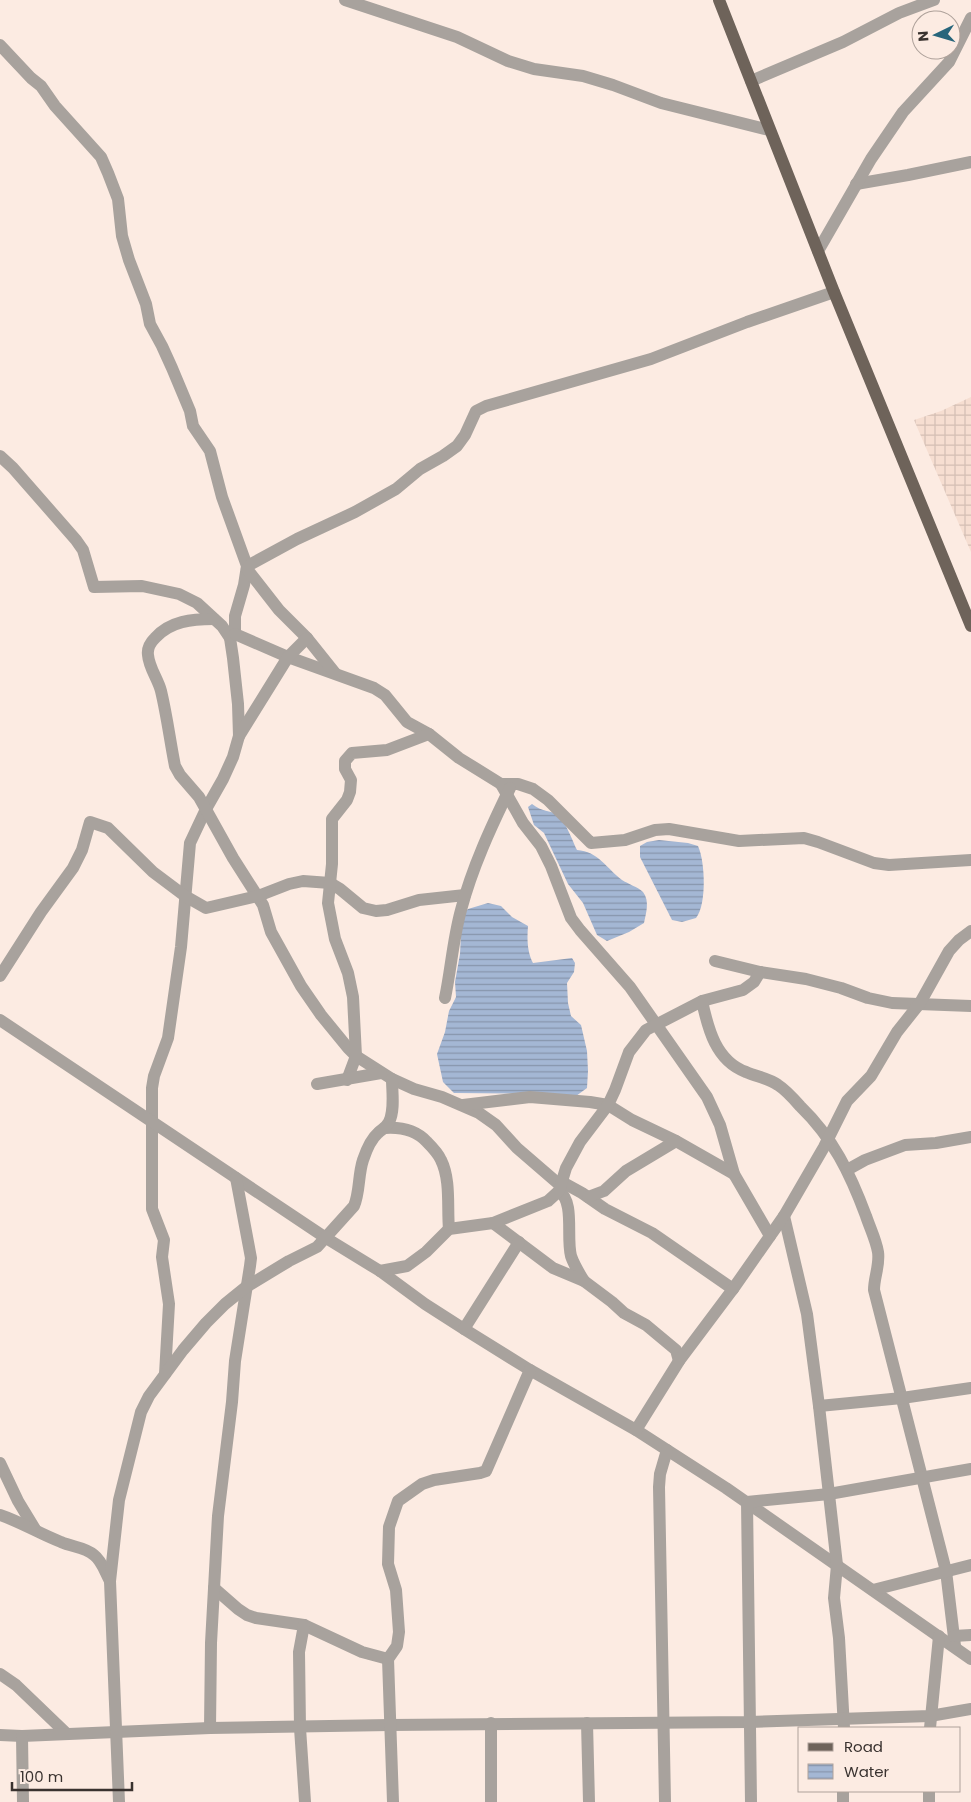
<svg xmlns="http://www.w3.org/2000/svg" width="971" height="1802" font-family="Poppins,sans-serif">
	<defs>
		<pattern id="industrial-grid" width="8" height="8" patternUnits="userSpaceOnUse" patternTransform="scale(1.25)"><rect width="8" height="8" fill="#f6ded1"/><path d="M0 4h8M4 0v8" fill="none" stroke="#d4bfb4"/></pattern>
		<pattern id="water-rules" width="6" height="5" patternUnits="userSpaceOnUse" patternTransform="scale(1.25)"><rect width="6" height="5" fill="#a4b7d4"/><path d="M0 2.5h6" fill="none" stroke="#8795ac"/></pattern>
	</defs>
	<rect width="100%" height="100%" fill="#fcebe2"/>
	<!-- industrial -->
	<path fill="url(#industrial-grid)" d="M971,397V552L914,420L941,411Z"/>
	<!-- water -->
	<g fill="url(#water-rules)">
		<path d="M532,804C542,812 550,810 558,815C565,820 573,842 577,850C598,851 607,869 622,880C628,884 638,887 643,892C650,901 646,913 644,923L629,932L607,941L597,935L583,903L568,884L544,833L534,825L528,807Z"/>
		<path d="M659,840L688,843L698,846C705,861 707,904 696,918L682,922L672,920L640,857V846L647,842Z"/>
		<path d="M488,903L501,906L512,917L528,926C527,938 527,952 533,963L572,958L575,963L574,972L567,983L568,1003L571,1016L581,1025L587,1051L588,1071L587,1088L576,1096L560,1094L454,1093L443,1082L437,1054L445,1032L449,1011L456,997L455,982L460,954L462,915L468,909Z"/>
	</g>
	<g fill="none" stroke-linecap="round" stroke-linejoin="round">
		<!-- minor -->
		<g stroke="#a8a29d" stroke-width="12">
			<path d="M345,0L457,37L508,61L534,69L583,76L613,85L661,103L769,130"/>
			<path d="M0,45L31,78L41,86L55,106L101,157L108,173L118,199L122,236L129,260L146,304L150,324L162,346L172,368L190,411L193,426L210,451L222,497L247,566L244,585L235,616V634L230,638"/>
			<path d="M751,81L843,42L899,13L934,0"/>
			<path d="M856,184L908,175L971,162"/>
			<path d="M818,251L871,159L903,112L949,62L971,18"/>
			<path d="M0,456L13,468L76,540L83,550L94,587L142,586L179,594L197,603L222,626L230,638L233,658L238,704L239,736L233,757L223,779L206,809L190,843L181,947L168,1038L154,1076L152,1088V1209L164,1240L162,1257L169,1304L165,1374"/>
			<path d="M214,619C192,619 170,621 155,638C150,643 147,648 148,655C149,668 158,679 161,691C167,716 170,741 175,766L180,775L199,797L233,858L263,905L271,932L301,986L321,1015L348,1048L356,1056L392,1079L414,1089L442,1097L479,1113L496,1125L517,1148L561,1186"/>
			<path d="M235,634L288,657L374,688L385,695L407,722L429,734L459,758L501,784H518L533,789L548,800L591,843L625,840L655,830L669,829L739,841L804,838L818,842L874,863L889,865L971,860"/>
			<path d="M335,673L307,638L279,610L247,569L251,564L297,539L355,512L396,489L420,469L443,456L457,446L465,435L476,411L486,406L651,359L747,322L834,292"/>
			<path d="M239,736L288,657L307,638"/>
			<path d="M501,784L523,823L541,846L551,866L571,918L580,930L630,987L707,1097L720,1125L734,1174L770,1236"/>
			<path d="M715,961L760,972L806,979L841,988L868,998L892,1003L971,1006"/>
			<path d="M0,976L41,912L73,868L82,850L90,822L108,828L153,872L185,896L206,908L258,896L289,884L303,881L330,883L340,889L363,908L376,911L387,910L419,900L465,895"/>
			<path d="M445,998C451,969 453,939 461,910C472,868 491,827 510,788"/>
			<path d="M702,1001C708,1029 716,1061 746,1072C757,1077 768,1078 778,1085C786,1090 793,1098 800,1106C833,1138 850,1173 866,1216C870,1228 876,1240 878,1252C880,1265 874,1277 874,1290L946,1571L955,1646"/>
			<path d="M0,1020L326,1238L380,1271L425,1304L464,1329L530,1370L636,1430L726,1488L971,1659"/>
			<path d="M347,1080L356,1056L353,997L348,973L335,939L328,903L332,864V819L347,800L350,792L351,780L345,769V761L352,753L387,750L429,734"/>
			<path d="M317,1084L381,1073"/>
			<path d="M463,1105L530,1097L590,1102L608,1105L632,1120L676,1141L734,1174"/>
			<path d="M385,1128C400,1127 416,1130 427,1142C432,1147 438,1153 441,1160C451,1180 447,1208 449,1229"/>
			<path d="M847,1170L865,1160L905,1145L936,1143L971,1137"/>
			<path d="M562,1182L582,1193L605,1209L652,1233L733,1289"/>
			<path d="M559,1191C575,1202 566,1237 571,1256C574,1265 579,1273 584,1281"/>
			<path d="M588,1197L604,1191L626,1171L676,1141"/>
			<path d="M784,1216L807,1314L819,1406L837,1565L834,1598L839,1638L844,1728"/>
			<path d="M493,1223L553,1268L584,1281L612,1302L624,1313L646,1325L676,1350L679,1361"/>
			<path d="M380,1271L407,1266L426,1252L449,1229L493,1223L548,1201L559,1191L566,1168L580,1142L608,1105L615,1090L629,1052L646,1030L702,1001L743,990L754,982L760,972"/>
			<path d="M464,1329L519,1242"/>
			<path d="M819,1406L902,1398L971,1388"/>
			<path d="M636,1430L679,1361L733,1289L784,1216L824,1147L847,1101L871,1076L897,1032L920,1003L949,951L959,940L971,931"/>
			<path d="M0,1463L18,1501L35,1529"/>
			<path d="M0,1515C21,1522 40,1534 61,1542C72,1547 85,1547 94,1555C102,1561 105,1572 110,1581"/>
			<path d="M214,1588L238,1609L247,1615L256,1618L304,1625L362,1652L388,1659"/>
			<path d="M873,1590L971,1565"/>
			<path d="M304,1625L299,1652L300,1728L305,1802"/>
			<path d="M954,1636L971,1635"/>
			<path d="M0,1674L16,1685L67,1734"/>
			<path d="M491,1723V1802"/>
			<path d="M587,1723L589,1802"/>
			<path d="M210,1728L211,1643L218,1516L232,1402L235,1361L250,1266L251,1258L236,1178"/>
			<path d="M930,1728L939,1636"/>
			<path d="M0,1735L22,1736L210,1728L390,1725L750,1722L930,1716L971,1709"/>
			<path d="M22,1736L23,1802"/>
			<path d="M119,1802L110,1581L119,1500L141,1412L149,1396L183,1350L206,1323L225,1304L246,1287L289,1261L317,1247L354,1206C360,1192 358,1175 363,1160C366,1151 371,1139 378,1133C382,1129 386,1128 389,1122C395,1110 392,1092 392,1079"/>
			<path d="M393,1802L388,1659L397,1646L399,1632L396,1590L388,1564L389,1527L398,1501L422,1484L434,1480L480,1473L486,1471L530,1370"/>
			<path d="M665,1802L659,1487L660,1474L667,1450"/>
			<path d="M751,1802L747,1502L829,1494L971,1469"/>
			<path d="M843,1802V1791"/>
			<path d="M929,1802V1791"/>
		</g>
		<!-- major -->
		<path stroke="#6e635a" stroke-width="12" d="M719,0L834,292L971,626"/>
	</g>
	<!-- legend -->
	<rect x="798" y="1727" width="162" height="65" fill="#fcebe2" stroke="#aea19a"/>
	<rect x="808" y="1743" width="25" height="8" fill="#6e635a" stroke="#aea19a"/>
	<text x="844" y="1752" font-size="15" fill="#39322f">Road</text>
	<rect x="808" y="1764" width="25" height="15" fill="url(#water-rules)" stroke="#aea19a"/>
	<text x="844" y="1777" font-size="15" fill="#39322f">Water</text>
	<!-- north arrow -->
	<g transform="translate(936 35) rotate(265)"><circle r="24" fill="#fcebe2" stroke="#aea19a"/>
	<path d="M0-4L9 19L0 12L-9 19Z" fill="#27657b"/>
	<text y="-8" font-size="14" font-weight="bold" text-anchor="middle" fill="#39322f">N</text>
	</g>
	<!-- scale -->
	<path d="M12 1782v8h120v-8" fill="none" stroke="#39322f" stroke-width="2.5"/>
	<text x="20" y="1782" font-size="15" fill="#39322f" stroke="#fcebe2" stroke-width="4" paint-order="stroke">100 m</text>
</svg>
